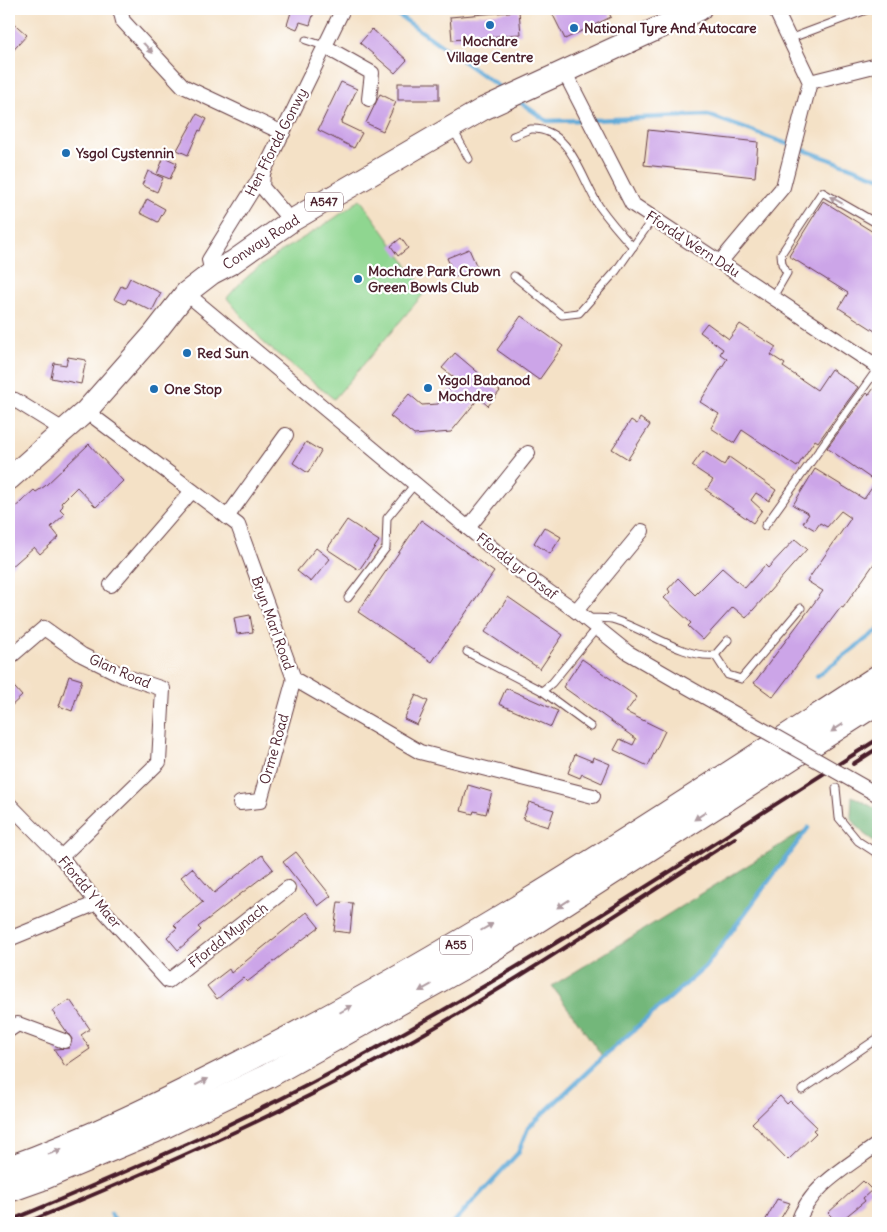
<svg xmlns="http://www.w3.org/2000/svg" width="887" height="1232" font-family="Delius,sans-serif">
	<rect width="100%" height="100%" fill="#fff"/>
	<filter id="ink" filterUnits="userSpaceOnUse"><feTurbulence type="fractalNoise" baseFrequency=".02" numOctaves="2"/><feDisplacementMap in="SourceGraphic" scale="10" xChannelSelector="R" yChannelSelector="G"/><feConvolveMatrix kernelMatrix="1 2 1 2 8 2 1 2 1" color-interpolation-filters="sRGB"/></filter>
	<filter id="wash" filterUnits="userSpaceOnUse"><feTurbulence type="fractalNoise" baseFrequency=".0096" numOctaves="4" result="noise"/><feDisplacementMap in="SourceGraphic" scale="20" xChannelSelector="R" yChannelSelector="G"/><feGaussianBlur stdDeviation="1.12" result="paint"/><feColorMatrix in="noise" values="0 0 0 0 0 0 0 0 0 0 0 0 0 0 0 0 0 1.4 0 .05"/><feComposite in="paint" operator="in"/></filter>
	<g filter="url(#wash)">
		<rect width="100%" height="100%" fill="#f4e1c6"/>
		<!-- green -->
		<path fill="#8fd690" stroke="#6c7a5e" d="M360,199L426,291L334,399L265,344L227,298C262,254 318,235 360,199Z"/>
		<!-- forest -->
		<g fill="#73b77a" stroke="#5e6b52">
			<path d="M852,796L878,810V844L864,834L851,818Z"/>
			<path d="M808,828L705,967L603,1057L552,986Z"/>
		</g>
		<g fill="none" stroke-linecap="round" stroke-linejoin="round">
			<!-- stream -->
			<g stroke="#61aad8" stroke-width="4.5">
				<path d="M390,9L505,91"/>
				<path d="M517,100L547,121L585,120"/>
				<path d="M593,120L708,115L878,177"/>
				<path d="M817,676L878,630"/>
				<path d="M111,1214L116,1223"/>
				<path d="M453,1223L518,1153L528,1128L603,1057L705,967L808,828"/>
			</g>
		</g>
		<g id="blocks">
			<!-- building -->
			<g fill="#cca5e8">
				<path d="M292,9H315L310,25L300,22L297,29L287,25Z"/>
				<path d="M550,9H607L611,17L565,39Z"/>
				<path d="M519,11L521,34L452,40L450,17Z"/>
				<path d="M9,19L27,35L9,55Z"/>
				<path d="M372,29L407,60L395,73L360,43Z"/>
				<path d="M341,82L357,89L341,123L362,133L354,148L318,130Z"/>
				<rect x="398" y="83" width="41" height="17"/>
				<path d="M380,94L396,102L383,131L366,123Z"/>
				<path d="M197,114L207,119L201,131L199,130L188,155L177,150Z"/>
				<path d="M648,130L758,142L755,177L644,165Z"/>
				<path d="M164,157L177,163L170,179L157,174Z"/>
				<path d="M148,171L163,178L157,192L142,185Z"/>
				<path d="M147,199L165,209L158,222L140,213Z"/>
				<path d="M823,201L878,235V333L839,308L848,293L789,256Z"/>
				<path d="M401,238L408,248L398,256L391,246Z"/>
				<path d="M469,249L477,267L455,277L447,258Z"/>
				<path d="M130,278L161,293L152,311L128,299L125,304L114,299L121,286L125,288Z"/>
				<path d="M521,316L563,346L539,380L497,350Z"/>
				<path d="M707,323L729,339L740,324L776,347L771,355L785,364L783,367L817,390L831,369L858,387L818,442L815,440L797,467L742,430L734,443L711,428L719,414L700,402L727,359L720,354L723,349L700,332Z"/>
				<path d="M455,353L500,391L488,406L479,398L451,432L414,435L390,416L409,394L422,405L438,404L457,380L442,368Z"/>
				<path d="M68,357L86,360L81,384L51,378L54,363L66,365Z"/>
				<path d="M878,382V558L843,608L841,607L773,697L754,683L823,591L807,581L851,518L841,511L827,527L820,523L815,530L803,523L809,514L793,505L815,469L864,499L876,482L827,448L867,393L869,395Z"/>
				<path d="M640,418L650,425L628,459L612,449L631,420L637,424Z"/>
				<path d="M306,442L321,451L308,473L293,463Z"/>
				<path d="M89,444L123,481L96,507L77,487L61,503L63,506L60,509L65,514L51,527L59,537L40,554L34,547L9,569V513L34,490L36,492L45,486Z"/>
				<path d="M703,451L724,465L729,457L776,490L769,501L756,493L751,500L762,510L753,523L706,490L713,480L692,466Z"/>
				<path d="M347,520L379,541L359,570L327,549Z"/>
				<path d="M421,520L494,572L432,662L358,612Z"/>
				<path d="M544,527L561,537L550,554L534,543Z"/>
				<path d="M795,539L807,549L746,618L733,607L703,640L688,626L691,623L664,598L670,592L668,589L678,578L695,595L722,568L745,588L765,565L768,568Z"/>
				<path d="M316,548L330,559L311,582L297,571Z"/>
				<path d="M508,597L563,635L540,669L485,632Z"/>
				<path d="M250,615L253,632L237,634L234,618Z"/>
				<path d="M582,659L637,697L626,712L665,731L648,766L614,750L620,739L633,745L636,739L563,687Z"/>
				<path d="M69,676L82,680L72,711L59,706Z"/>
				<path d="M9,681L22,696L9,708Z"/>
				<path d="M506,688L558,711L551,727L499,704Z"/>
				<path d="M416,695L428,701L417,725L404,719Z"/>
				<path d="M575,754L592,761L593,757L610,764L602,783L582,774L580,778L568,773Z"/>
				<path d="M468,785L492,792L486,814L474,811L473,814L461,811Z"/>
				<path d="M529,802L554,810L548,827L523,819Z"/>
				<path d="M296,852L331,896L318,906L283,862Z"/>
				<path d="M262,855L273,869L198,927L201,930L178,950L167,937L177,928L174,925L203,902L181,877L192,868L214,893Z"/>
				<path d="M338,902L353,903L350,933L334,931Z"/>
				<path d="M307,912L319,927L247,982L243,978L217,999L207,986L229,969L231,973Z"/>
				<path d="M70,1000L90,1029L81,1035L90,1049L65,1066L54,1049L69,1048L72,1039L52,1011Z"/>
				<path d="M780,1096L787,1104L790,1101L817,1127L813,1130L816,1133L788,1160L752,1123Z"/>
				<path d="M863,1181L872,1190L863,1198L865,1201L838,1223L828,1213Z"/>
				<path d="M777,1199L790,1203L778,1223H764Z"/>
			</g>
		</g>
	</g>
	<g filter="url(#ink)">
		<use href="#blocks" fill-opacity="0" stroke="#643c42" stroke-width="1"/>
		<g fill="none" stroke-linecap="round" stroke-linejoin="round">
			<!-- service casing -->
			<g stroke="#643c42" stroke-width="9">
				<g id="service">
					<path d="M789,39L869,9"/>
					<path d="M306,40L324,46"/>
					<path d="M453,129L469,159"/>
					<path d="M513,136C519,134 526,130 531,129C571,127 582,181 599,206C609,220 621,234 633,247"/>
					<path d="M514,276L562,315L579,313L616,271L653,218"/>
					<path d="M773,297L787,273L782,264L781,254L822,192L878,224"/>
					<path d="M765,526L878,368"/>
					<path d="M348,598L386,548L387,518L415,484"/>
					<path d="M588,618C596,619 607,617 615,620C645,629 685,659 715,655L728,640"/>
					<path d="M467,652L542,691L552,683L597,628"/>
					<path d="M715,655L728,675L741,679L801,608"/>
					<path d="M542,691L591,727"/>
					<path d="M836,788L839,818L858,841L878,854"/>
					<path d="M802,1090L878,1038"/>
				</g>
			</g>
			<!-- minor casing -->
			<g stroke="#643c42" stroke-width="16">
				<g id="minor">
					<path d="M120,9L123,21L183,86L283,133"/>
					<path d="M324,46L372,73L369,99"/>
					<path d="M564,71L632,204L878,367"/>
					<path d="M810,82L878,65"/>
					<path d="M263,173L262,187L291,221"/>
					<path d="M721,261L783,187L810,82L775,9"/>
					<path d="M212,273L209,260L263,173L343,9"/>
					<path d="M186,293L522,573L576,611L627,652L677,681"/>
					<path d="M9,399L15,400L65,431"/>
					<path d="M86,411L238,525L294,679L420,752L593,796"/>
					<path d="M227,517L286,435"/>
					<path d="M468,528L528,453"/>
					<path d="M111,585L192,491"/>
					<path d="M576,611L642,531"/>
					<path d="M9,658L44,628L82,655L124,676L163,689L159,762L61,857"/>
					<path d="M240,803L260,801L294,679"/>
					<path d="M9,804L61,857L97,903L168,981L288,888"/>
					<path d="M9,939L97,903"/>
					<path d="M9,1030L18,1024L64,1041"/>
					<path d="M798,1223C808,1187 850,1165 878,1144"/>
				</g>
			</g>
			<!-- primary casing -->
			<g stroke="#643c42" stroke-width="24">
				<path id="primary" d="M9,479L86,411L154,334L186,293L212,273L233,262L291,221L483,109L700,9"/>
			</g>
			<!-- trunk casing -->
			<g stroke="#643c42" stroke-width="26">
				<g id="trunk">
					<path d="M9,1168C90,1139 165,1101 242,1062C464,950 670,812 878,677"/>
					<path d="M9,1190L40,1179L154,1131L268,1076L474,961L878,702"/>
				</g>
			</g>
			<!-- service -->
			<use href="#service" stroke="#fff" stroke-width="7"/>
			<!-- minor -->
			<use href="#minor" stroke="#fff" stroke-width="14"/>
			<!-- primary -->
			<use href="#primary" stroke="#fff" stroke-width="22"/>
			<!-- trunk -->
			<use href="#trunk" stroke="#fff" stroke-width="24"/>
			<!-- rail -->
			<g stroke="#4a1f2b" stroke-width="4">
				<path d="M853,764L878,748"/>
				<path d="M9,1221C132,1170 255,1116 371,1051C545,955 711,845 878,739"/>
				<path d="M25,1223C143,1175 259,1124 372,1063C496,995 615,915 735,838"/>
			</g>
			<!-- minor-bridge casing -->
			<g stroke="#643c42" stroke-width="16" stroke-linecap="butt">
				<path id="minor-bridge" d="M677,681L878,795"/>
			</g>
			<!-- minor-bridge -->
			<use href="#minor-bridge" stroke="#fff" stroke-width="14"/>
		</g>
		<!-- one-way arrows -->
		<defs><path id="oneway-solid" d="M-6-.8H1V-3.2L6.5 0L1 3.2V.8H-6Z" transform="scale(1.25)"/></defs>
		<g fill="#ae9aa0">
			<use href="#oneway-solid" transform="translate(148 48) rotate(47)"/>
			<use href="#oneway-solid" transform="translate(836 200) rotate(-151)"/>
			<use href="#oneway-solid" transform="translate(837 728) rotate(147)"/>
			<use href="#oneway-solid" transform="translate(700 816) rotate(147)"/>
			<use href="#oneway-solid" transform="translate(563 904) rotate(147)"/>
			<use href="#oneway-solid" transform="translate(487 927) rotate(-30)"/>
			<use href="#oneway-solid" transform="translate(425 988) rotate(151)"/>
			<use href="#oneway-solid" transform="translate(346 1009) rotate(-30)"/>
			<use href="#oneway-solid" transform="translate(202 1082) rotate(-27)"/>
			<use href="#oneway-solid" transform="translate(55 1152) rotate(-19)"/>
		</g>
	</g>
	<!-- markers -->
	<g fill="#1f6fb2" stroke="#fff" stroke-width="2">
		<circle cx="490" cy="25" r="5"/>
		<circle cx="574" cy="28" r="5"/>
		<circle cx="66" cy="153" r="5"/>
		<circle cx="358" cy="279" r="5"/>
		<circle cx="187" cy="353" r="5"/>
		<circle cx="428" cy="388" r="5"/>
		<circle cx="154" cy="389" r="5"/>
	</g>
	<g text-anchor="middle" stroke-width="4.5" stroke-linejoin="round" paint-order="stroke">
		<!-- shield labels -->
		<g fill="#fff" stroke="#80626b" stroke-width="1">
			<rect x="305" y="192.5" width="38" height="19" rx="4"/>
			<rect x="440" y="935.5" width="32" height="19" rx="4"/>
		</g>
		<g font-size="12" font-weight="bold" fill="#4a1f2b">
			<text x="324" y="206">A547</text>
			<text x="456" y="949">A55</text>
		</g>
		<!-- poi labels -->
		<g font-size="14" font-weight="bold" fill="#4a1f2b" stroke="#fff" text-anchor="start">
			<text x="584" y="33">National Tyre And Autocare</text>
			<text x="490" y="46" text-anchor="middle">Mochdre<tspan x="490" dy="16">Village Centre</tspan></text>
			<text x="76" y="158">Ysgol Cystennin</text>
			<text x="368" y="276">Mochdre Park Crown<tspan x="368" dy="16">Green Bowls Club</tspan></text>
			<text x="197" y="358">Red Sun</text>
			<text x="438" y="385">Ysgol Babanod<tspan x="438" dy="16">Mochdre</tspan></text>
			<text x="164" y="394">One Stop</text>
		</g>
		<!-- street labels -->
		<g font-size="14" fill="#4a1f2b" stroke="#fff">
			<text transform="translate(276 142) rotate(-63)" y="5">Hen Ffordd Gonwy</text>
			<text transform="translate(261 242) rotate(-33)" y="5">Conway Road</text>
			<text transform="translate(693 244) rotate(33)" y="5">Ffordd Wern Ddu</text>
			<text transform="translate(517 566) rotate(38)" y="5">Ffordd yr Orsaf</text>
			<text transform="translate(273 623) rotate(70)" y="5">Bryn Marl Road</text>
			<text transform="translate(120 671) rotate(23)" y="5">Glan Road</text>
			<text transform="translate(274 749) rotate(-74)" y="5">Orme Road</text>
			<text transform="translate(90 892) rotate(50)" y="5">Ffordd Y Maer</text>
			<text transform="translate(228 935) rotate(-38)" y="5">Ffordd Mynach</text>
		</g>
	</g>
	<!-- margin -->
	<rect width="887" height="1232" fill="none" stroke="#fff" stroke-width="30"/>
</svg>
